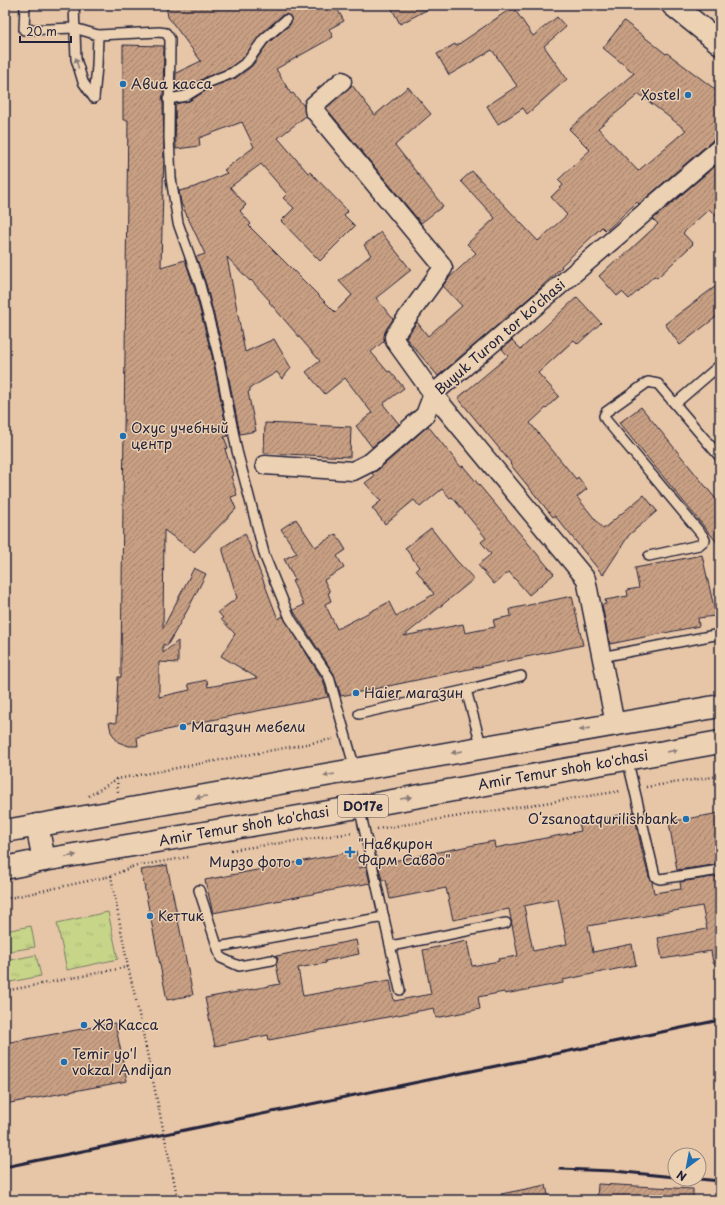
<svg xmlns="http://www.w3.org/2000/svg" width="725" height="1205" font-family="'Playpen Sans',sans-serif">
	<defs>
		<pattern id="grass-tufts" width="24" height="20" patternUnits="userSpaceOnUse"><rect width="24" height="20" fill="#c7d589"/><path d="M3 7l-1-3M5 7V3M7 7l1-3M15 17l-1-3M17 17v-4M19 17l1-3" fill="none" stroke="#abb777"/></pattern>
		<pattern id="building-hatch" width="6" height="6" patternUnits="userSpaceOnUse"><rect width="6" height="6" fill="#c89f83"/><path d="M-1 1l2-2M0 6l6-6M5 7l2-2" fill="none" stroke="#a2816c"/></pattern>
	</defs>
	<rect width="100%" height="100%" fill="#e7c6a7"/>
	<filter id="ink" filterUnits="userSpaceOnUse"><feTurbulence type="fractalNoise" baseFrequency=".025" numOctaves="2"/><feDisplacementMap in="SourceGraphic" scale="8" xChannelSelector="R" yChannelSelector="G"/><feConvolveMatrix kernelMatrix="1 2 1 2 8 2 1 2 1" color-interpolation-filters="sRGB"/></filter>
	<g filter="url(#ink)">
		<!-- grass -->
		<g fill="url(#grass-tufts)" stroke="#747c62">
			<path d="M108,912L118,959L67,970L57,923Z"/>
			<path d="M31,926L35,947L5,952V931Z"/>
			<path d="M36,955L41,976L5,983V961Z"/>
		</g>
		<!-- building -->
		<g fill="url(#building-hatch)" stroke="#22223b" fill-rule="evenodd">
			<path d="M166,5H335L344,21L329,29L333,37L276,69L291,94L293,93L304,106L306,116L278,138L308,173L310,172L348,211L344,215L355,226L320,261L281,221L294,208L283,198L287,194L261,164L230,187L246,205L240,211L251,224L249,226L335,312L352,295L339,281L371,255L364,245L381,232L411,270L376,298L393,319L385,332L384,341L371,352L388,372L390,371L404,388L383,404L399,424L372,447L356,426L372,413L345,378L325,394L306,372L320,361L269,302L270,301L251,280L250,281L227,257L245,352L274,339L291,368L282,379L277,372L250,388V391L248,392L256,431L240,434L224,354L206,284L196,257L205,254L181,203L179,191L192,188L227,173L224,170L254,147L242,122L199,138L200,146L176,149L175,104L189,101L212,87L236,78L252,66L268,43L290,25L292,19L288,15H282L260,35L243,58L229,68L206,77L184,90L175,92L176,73L201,61L168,17Z"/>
			<path d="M390,5H436L400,24Z"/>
			<path d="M513,7L533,36L557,17L566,27L544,46L567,79L527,114L523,108L498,124L487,106L517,86L492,50L449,75L437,54L455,44L456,46Z"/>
			<path d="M624,21L666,54L667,53L720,93V138L713,140L639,204L637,202L606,231L602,227L561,266L562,267L536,292L438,376L406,338L417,322L428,336L462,306L443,286L447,280L476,253L467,244L495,218L461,181L472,171L538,241L567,215L551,197L563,185L558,180L590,150L569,129L634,73L603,48ZM639,94L686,130L638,171L598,128Z"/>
			<path d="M123,45L164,46L163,95L162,100L163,103L164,151L161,267L185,260L194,287L212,356L228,436L224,437L228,448L225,449L233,475L231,476L237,495L231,497L236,509L194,552L164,530L163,628L194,568L206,574L188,609L167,646L163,644V653L178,641V663L159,662V697L190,690L188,684L207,680L208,687L257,678L221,656L235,634L221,619L223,618L218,612L237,598L223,551V547L245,533L278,619L283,616L323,680L328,697L196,723L137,737L138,746H129L118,742L111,732L109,722L116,723L118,677H121V661L128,120H123Z"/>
			<path d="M352,85L375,115L408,87L431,114L395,145L443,206L421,223L326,108Z"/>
			<path d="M720,162V220L709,209L683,233L693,244L657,278L654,276L629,299L622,292L617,296L599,276L617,259L618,261L658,224L653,219Z"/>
			<path d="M720,283V314L680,345L665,324Z"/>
			<path d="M577,297L601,323L578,344L574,340L538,373L559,396L530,423L576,479L578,477L587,489L577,497L603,529L644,495L657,511L629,535L603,575L555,516L553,517L510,464L511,463L458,398L508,356L502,349L512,340L521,349Z"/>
			<path d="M641,407L720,504V546L619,423Z"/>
			<path d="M265,423L351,427L350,457L264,453Z"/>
			<path d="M428,426L461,467L463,466L554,574L529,595L509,572L494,584L478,565L491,554L481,542L486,538L452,497L450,498L442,489L420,507L414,500L385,524L372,508L381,501L365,483L374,476L372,473L378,470Z"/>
			<path d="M296,519L315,547L336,534L346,550L337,556L344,568L324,580L330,592L328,593L331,601L325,604L337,629L389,602L396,616L434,594L416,570L419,567L405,548L431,528L456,560L474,579L404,636L463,624L465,633L495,627L493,620L511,616L510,609L572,596L583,645L341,696L334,674L293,610L304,605L292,581L295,580L284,559L297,553L281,529Z"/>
			<path d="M702,555L716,616L698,618L699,626L610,644L602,605L606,604L605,600L628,596L627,590L639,588L635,568Z"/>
			<path d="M634,812L642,851L649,877L652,882L654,893L681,889L680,882L720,876V963H713L711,951L662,959L658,938L707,929L702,906L588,926L593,952L632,944L636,965L563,980V983L505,994L504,992L478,997L480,1009L436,1018L434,1008L269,1040L268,1035L215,1046L205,998L280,984L276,964L278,959L276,956L356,940L359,954L325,961L326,963L298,968L303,996L390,980L394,1001L431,994L423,950L467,941L472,966L499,961L498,959L518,956L509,909L453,920L446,888L390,899L386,880H382L378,864L494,841L495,848L581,831L579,823ZM558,899L567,944L533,951L524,906Z"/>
			<path d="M720,813V864L677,870L669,822Z"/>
			<path d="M356,851L359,868L366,866L370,883L213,913L205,880Z"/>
			<path d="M167,865L193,995L167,1000L141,870Z"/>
			<path d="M115,1023L127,1081L5,1104V1043Z"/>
			<path d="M598,1184L693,1189V1200H597Z"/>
			<path d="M546,1185L549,1200H502L501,1194Z"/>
		</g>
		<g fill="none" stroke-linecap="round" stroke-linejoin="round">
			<!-- service casing -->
			<g stroke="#22223b" stroke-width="12">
				<g id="service">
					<path d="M25,5L24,30L74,28L98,35L97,66L94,98"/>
					<path d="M74,5L76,59L83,82L94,98"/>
					<path d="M98,35L159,32L166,33L170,39L169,138L171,178L178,223L200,285L218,355L237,451L265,557L290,618L329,677L355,769"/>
					<path d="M168,99L186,96L209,82L232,73L247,62L264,39L286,20"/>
					<path d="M676,403L720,365"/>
					<path d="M649,556L699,545L705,540L703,536L606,420L604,416L606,412L648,382L658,384L720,457"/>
					<path d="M601,657L720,634"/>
					<path d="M359,714L466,690"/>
					<path d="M482,748L466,690L521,676"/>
					<path d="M627,758L655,876L657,878L660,879L720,870"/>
					<path d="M359,806L400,990"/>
					<path d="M199,890L221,958L239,966L272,960"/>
					<path d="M391,946L506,923"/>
					<path d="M218,947L384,917"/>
				</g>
			</g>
			<!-- minor casing -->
			<g stroke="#22223b" stroke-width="21">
				<g id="minor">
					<path d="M342,81L314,105V110L441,264L443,268L396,333L394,337L395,341L433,394L586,579L615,724"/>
					<path d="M265,465L353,471L371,462L425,415L433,394L720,148"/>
				</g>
			</g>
			<!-- tertiary casing -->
			<g stroke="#22223b" stroke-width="25">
				<path id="tertiary" d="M673,5L720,43"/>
			</g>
			<!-- primary casing -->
			<g stroke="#22223b" stroke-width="25">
				<g id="primary">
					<path d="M37,825L44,860"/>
					<path d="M5,831L720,706"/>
					<path d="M5,868L44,860L370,805L720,742"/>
				</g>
			</g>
			<!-- path -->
			<g stroke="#22223b" stroke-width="2.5" stroke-dasharray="1 3" stroke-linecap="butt">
				<path d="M117,779L118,792"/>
				<path d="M646,787L720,776"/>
				<path d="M89,796L117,779L333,739"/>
				<path d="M377,829L621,791"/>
				<path d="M231,850L352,833"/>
				<path d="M132,867L188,857"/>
				<path d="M111,876L132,867L131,866"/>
				<path d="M5,899L111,876L128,967L136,1000"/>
				<path d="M5,991L128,967"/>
			</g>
			<!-- service -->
			<use href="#service" stroke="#ecd1b3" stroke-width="9"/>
			<!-- minor -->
			<use href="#minor" stroke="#ecd1b3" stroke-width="18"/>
			<!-- tertiary -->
			<use href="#tertiary" stroke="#ecd1b3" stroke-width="22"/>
			<!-- primary -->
			<use href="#primary" stroke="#ecd1b3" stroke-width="22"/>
			<!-- rail -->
			<g stroke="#22223b" stroke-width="3">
				<path d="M5,1167L720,1020"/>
				<path d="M560,1169L614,1171L675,1177"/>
				<path d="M699,1179L720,1181"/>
			</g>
			<!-- path-bridge -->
			<path stroke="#22223b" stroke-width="2.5" stroke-dasharray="1 3" stroke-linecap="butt" d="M136,1000L178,1200"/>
		</g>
		<!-- one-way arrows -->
		<defs><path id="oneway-solid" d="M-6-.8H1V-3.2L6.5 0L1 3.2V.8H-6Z"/></defs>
		<g fill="#877a77">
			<use href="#oneway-solid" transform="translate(77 63) rotate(-105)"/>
			<use href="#oneway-solid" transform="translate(585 729) rotate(170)"/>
			<use href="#oneway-solid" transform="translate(672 751) rotate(-10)"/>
			<use href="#oneway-solid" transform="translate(457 752) rotate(170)"/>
			<use href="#oneway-solid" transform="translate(329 775) rotate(170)"/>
			<use href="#oneway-solid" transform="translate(201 797) rotate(170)"/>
			<use href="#oneway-solid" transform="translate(406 798) rotate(-10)"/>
			<use href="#oneway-solid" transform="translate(71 856) rotate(-10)"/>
		</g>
	</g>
	<!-- markers -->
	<g fill="#1f6fb2" stroke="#ecd1b3" stroke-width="1.5">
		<circle cx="123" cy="84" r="4"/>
		<circle cx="688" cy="95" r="4"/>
		<circle cx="123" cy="436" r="4"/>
		<circle cx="356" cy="693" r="4"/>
		<circle cx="183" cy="727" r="4"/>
		<circle cx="686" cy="819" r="4"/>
		<path d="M348 846h4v4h4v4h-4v4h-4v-4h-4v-4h4z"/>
		<circle cx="299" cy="862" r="4"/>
		<circle cx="150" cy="916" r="4"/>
		<circle cx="84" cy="1025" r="4"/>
		<circle cx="64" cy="1062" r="4"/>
	</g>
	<g text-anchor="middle" stroke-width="3" stroke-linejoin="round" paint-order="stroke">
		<!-- shield labels -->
		<rect fill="#ecd1b3" stroke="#5f565f" stroke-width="1" x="338" y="795" width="50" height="22" rx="3"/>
		<g font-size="13" font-weight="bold" fill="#22223b">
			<text x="363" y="811">D017e</text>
		</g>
		<!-- poi labels -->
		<g font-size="14" fill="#22223b" stroke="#ecd1b3" text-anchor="start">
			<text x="131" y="89">Авиа касса</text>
			<text x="680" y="100" text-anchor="end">Xostel</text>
			<text x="131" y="433">Охус учебный<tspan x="131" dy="16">центр</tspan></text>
			<text x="364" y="698">Haier магазин</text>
			<text x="191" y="732">Магазин мебели</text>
			<text x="678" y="824" text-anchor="end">Oʻzsanoatqurilishbank</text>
			<text x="358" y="849">"Навқирон<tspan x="358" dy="16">Фарм Савдо"</tspan></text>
			<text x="291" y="867" text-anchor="end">Мирзо фото</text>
			<text x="158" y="921">Кеттик</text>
			<text x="92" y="1030">Жд Касса</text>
			<text x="72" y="1059">Temir yo'l<tspan x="72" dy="16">vokzal Andijan</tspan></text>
		</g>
		<!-- street labels -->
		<g font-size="14" fill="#22223b" stroke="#ecd1b3">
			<text transform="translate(500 337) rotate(-41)" y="5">Buyuk Turon tor ko'chasi</text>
			<text transform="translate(563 770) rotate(-10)" y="5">Amir Temur shoh ko'chasi</text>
			<text transform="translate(244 826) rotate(-10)" y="5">Amir Temur shoh ko'chasi</text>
		</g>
	</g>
	<!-- margin -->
	<rect width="725" height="1205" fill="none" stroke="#ecd1b3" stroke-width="20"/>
	<rect x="10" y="10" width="705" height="1185" fill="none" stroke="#22223b" stroke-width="1.5" filter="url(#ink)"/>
	<!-- north arrow -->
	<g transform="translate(687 1167) rotate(212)"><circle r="19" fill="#ecd1b3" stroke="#9b8b83"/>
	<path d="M0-3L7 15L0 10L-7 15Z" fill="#1f6fb2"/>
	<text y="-6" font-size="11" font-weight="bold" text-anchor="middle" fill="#22223b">N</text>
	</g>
	<!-- scale -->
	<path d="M20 36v6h51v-6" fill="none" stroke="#22223b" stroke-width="2"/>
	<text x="26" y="36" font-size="12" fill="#22223b" stroke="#ecd1b3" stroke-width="3" paint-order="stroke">20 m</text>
</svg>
